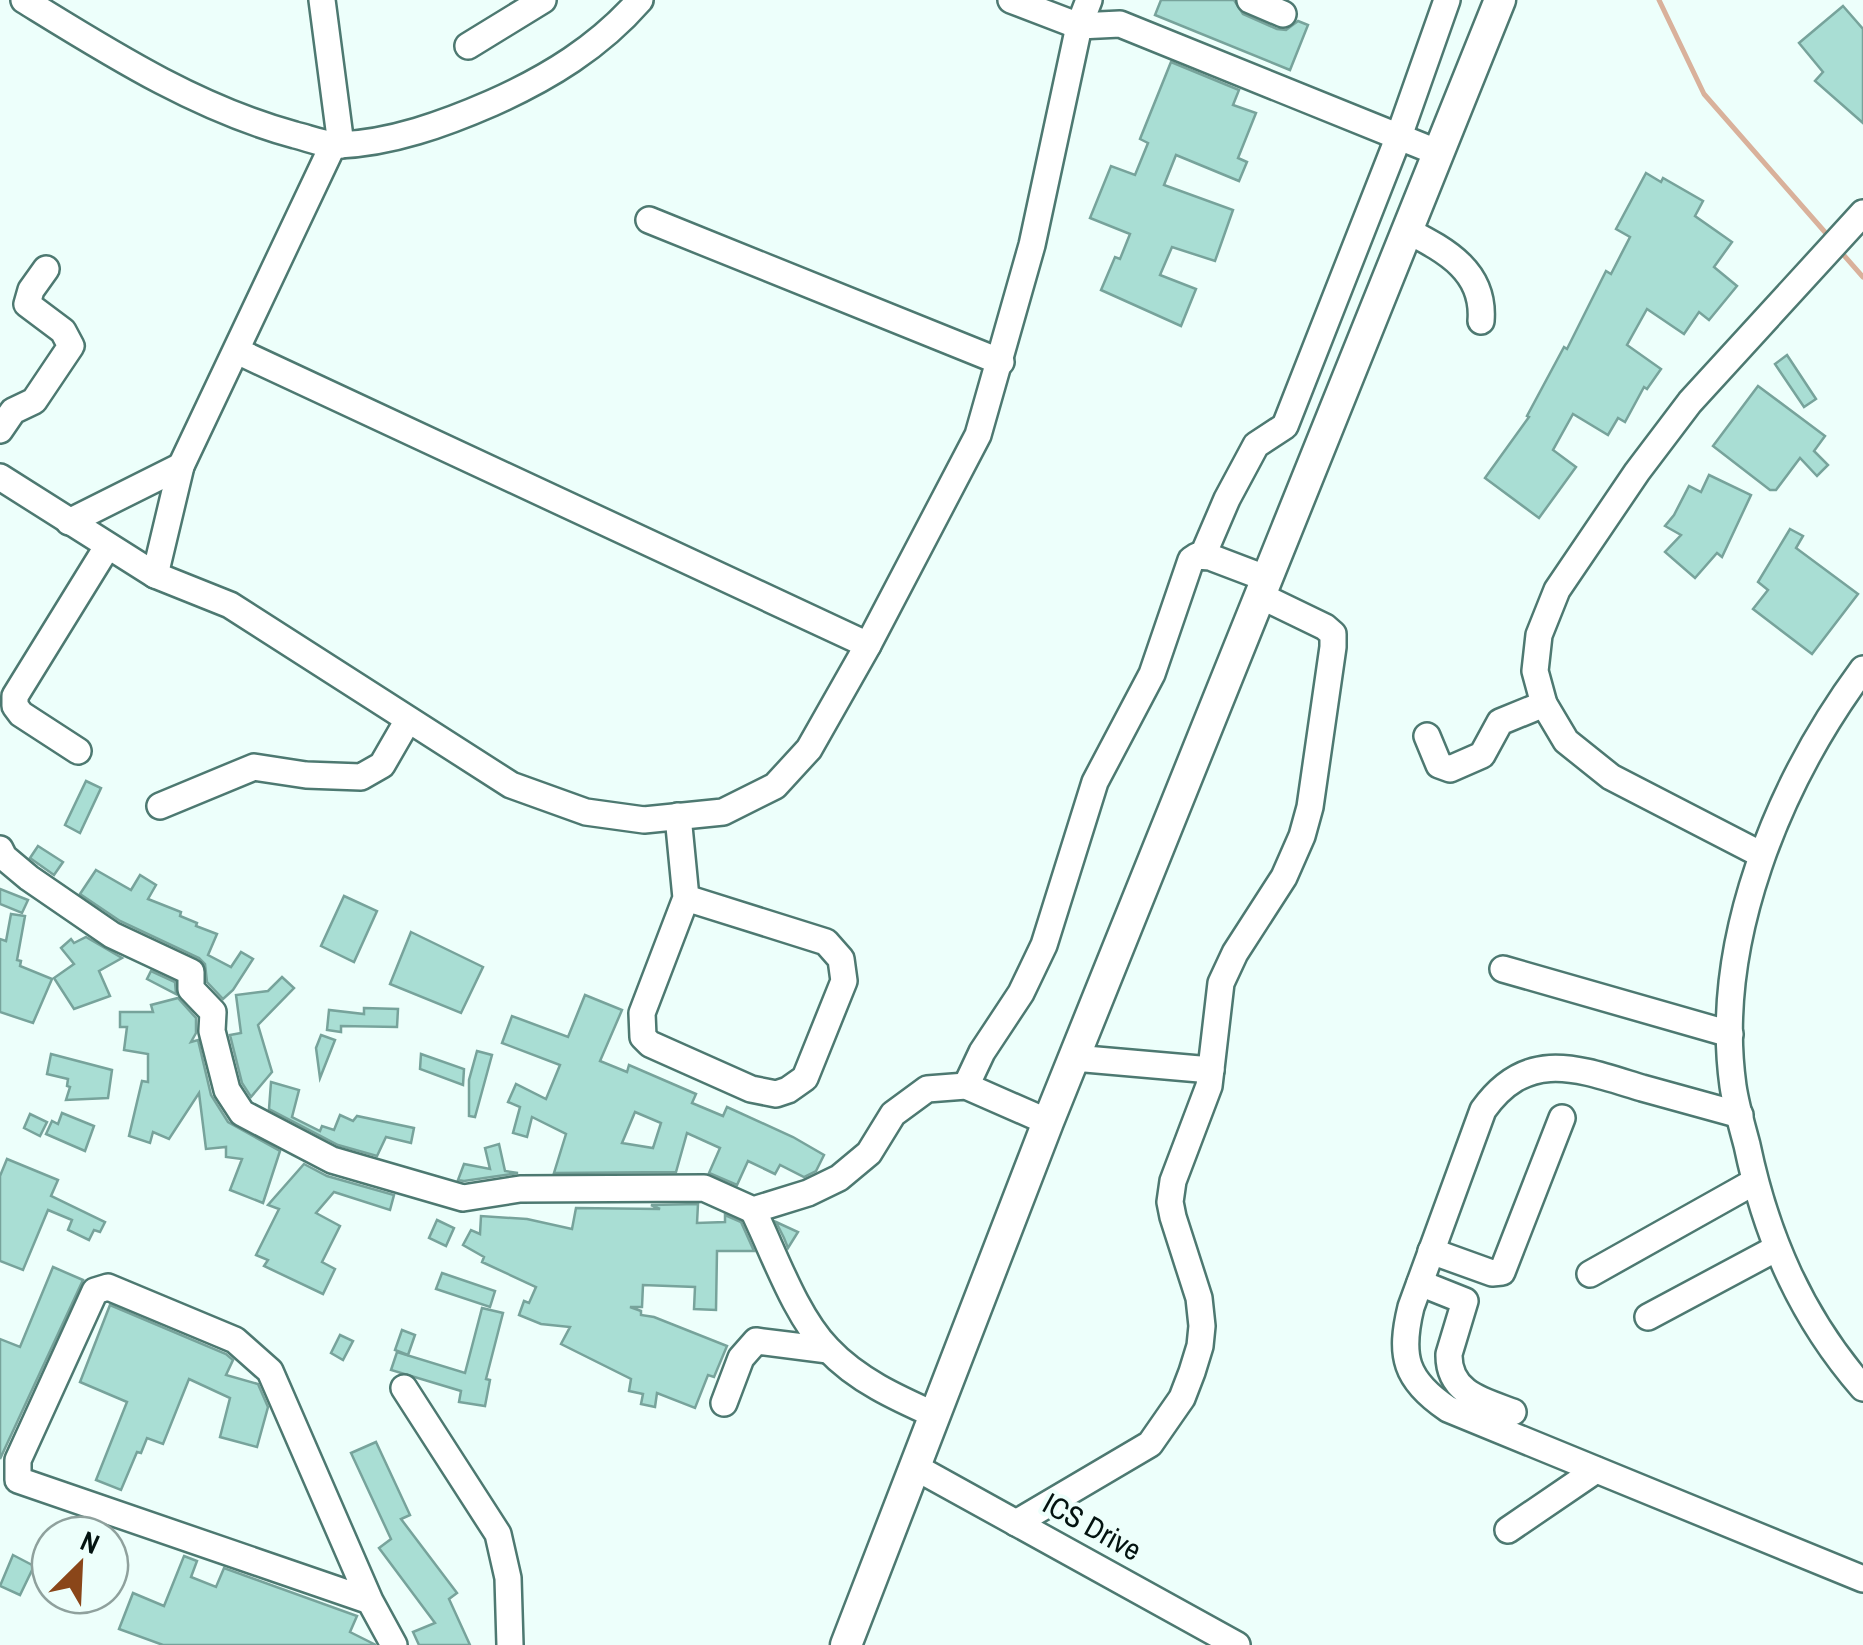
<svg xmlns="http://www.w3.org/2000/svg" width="1863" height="1645" font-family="'Archivo Narrow',sans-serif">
	<rect width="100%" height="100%" fill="#edfffb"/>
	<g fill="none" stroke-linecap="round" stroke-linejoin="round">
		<!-- stream -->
		<g stroke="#d9b19b" stroke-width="5">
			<path d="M1659,0L1704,94L1831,239"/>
			<path d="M1841,252L1863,277"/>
		</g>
	</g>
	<!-- building -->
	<g fill="#a9ded4" stroke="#77a39b" stroke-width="2.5" fill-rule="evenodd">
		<path d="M1161,0H1234L1243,14L1277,29L1286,30L1298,21L1308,25L1290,70L1155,15Z"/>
		<path d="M1843,6L1863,29V123L1815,81L1823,72L1799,43Z"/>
		<path d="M1171,62L1239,90L1233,105L1256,113L1238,158L1247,162L1239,181L1176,155L1164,185L1233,210L1215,261L1172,247L1160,275L1196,289L1181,326L1101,290L1115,257L1120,259L1130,234L1090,218L1111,166L1135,175L1148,143L1140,139Z"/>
		<path d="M1646,173L1661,182L1663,178L1703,201L1695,216L1732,242L1714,267L1737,286L1709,320L1699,312L1684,334L1647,309L1627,345L1661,369L1647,389L1644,387L1625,422L1618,418L1608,435L1573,414L1553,450L1576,467L1539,518L1485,478L1529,417L1527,416L1564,347L1567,349L1606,271L1611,274L1630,237L1616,229Z"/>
		<path d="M1787,355L1816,399L1804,407L1775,364Z"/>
		<path d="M1758,386L1825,436L1814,451L1828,465L1817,476L1800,458L1776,490H1770L1713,446Z"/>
		<path d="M1709,475L1751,495L1722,557L1717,553L1695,578L1665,552L1681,535L1665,526L1674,515L1689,486L1701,492Z"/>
		<path d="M1790,529L1803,536L1796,548L1858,594L1812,654L1753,609L1768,590L1758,582Z"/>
		<path d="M86,781L101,788L80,833L65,825Z"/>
		<path d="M38,846L63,862L54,875L30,858Z"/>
		<path d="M96,870L131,890L140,875L156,885L148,899L181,912L180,916L197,923L196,926L217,934L208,955L231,967L241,952L253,959L233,990L223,999L207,982L205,964L199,958L120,921L80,894Z"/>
		<path d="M0,889L28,900L22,913L0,904Z"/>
		<path d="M344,896L377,911L354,962L321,946Z"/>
		<path d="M11,914L25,916L17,960L21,961L20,966L52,979L33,1023L0,1012V939L6,941Z"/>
		<path d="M411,932L483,967L461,1013L390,984Z"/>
		<path d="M86,937L122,958L99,971L110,996L74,1009L54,978L74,964L61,948L71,939L74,943Z"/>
		<path d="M151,971L175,982L176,994L147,979Z"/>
		<path d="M282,977L294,988L258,1025L272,1072L251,1097L242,1083L230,1035L241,1033L236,995L268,991Z"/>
		<path d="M585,995L622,1010L600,1061L627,1072L629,1065L696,1094L692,1103L723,1116L727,1107L793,1137L824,1155L816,1171L804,1177L780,1165L775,1174L748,1161L737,1185L709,1173L720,1148L687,1133L676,1172L554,1173L566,1134L532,1117L527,1137L513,1133L520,1107L508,1102L516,1084L546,1099L560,1065L502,1043L512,1016L568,1037ZM635,1112L661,1123L653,1148L622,1143Z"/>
		<path d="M178,998L196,1018V1033L191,1042L198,1040L211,1095L228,1122L280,1151L263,1203L230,1190L242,1159L226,1157V1147L206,1149L199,1093L169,1139L153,1132L150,1143L129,1136L142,1081L148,1082V1054L124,1050L127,1027H120V1012H153L151,1005Z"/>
		<path d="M364,1008L398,1009L397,1027L341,1026V1032L327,1030L329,1010L364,1014Z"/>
		<path d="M321,1035L335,1040L320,1078L316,1048Z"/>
		<path d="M477,1051L492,1055L475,1117L469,1116V1080Z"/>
		<path d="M51,1054L112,1070L108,1098L66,1100L70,1087L67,1086L68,1079L47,1074Z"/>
		<path d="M421,1054L464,1069L463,1085L420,1069Z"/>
		<path d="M271,1082L299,1090L292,1117L320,1131L322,1126L334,1130L340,1115L353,1121L357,1116L414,1128L411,1143L386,1137L377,1156L338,1145L269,1109Z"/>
		<path d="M62,1113L94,1126L85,1151L46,1134L52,1121L58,1124Z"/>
		<path d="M30,1114L47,1122L40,1136L24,1128Z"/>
		<path d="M499,1144L505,1171L518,1173L464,1181L458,1180L464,1164L490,1169L485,1148Z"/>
		<path d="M7,1159L58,1180L51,1196L105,1222L100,1232L94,1230L89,1240L68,1230L72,1220L48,1210L23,1270L0,1261V1176Z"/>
		<path d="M304,1164L327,1176L394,1195L390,1210L334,1192L316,1213L340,1226L322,1262L335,1269L323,1294L264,1266L268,1260L256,1255L279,1209L268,1205Z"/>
		<path d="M698,1204L697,1223L725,1222V1215L741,1222L754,1251H717L716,1310L694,1309L695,1287L643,1285L642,1307H630L641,1311V1315L654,1317L727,1346L714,1377L708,1375L695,1408L657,1393L655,1407L641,1404L643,1394L629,1391L631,1379L561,1344L570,1327L541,1324L519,1315L524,1301L529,1303L536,1287L482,1262L484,1257L463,1245L471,1230L480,1234L481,1216L527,1219L572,1229L576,1208L660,1209L651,1205Z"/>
		<path d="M437,1220L454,1228L446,1246L429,1238Z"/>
		<path d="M776,1222L798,1232L788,1248L784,1238Z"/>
		<path d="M53,1267L83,1280L0,1459V1339L20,1347Z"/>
		<path d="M442,1273L495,1291L490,1307L436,1289Z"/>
		<path d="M110,1305L226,1354L233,1360L226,1375L258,1384L268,1407L257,1447L220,1437L230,1398L189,1379L163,1444L147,1438L141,1453L137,1452L121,1490L96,1480L127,1402L80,1382Z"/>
		<path d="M482,1308L503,1313L486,1379L490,1380L485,1406L459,1402L461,1391L391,1370L397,1352L465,1373Z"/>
		<path d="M402,1330L415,1335L408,1355L395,1350Z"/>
		<path d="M340,1335L353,1341L343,1360L331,1353Z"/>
		<path d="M376,1442L410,1515L401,1519L457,1593L449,1599L470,1645H419L413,1632L435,1623L379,1548L391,1539L351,1453Z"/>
		<path d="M13,1555L34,1566L20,1595L0,1586Z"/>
		<path d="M184,1556L197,1561L191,1577L216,1587L224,1568L357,1616L350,1632L376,1645H163L119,1629L133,1593L164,1606Z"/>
	</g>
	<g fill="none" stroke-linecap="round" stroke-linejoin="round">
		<!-- minor casing -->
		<g stroke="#4d7971" stroke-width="30">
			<g id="minor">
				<path d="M24,0C110,53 196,108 295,135C308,138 324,145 339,145C391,143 444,124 492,103C548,78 599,47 640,0"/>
				<path d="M322,0L341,145"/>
				<path d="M1011,0L1079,26L1120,24L1439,153"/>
				<path d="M1250,0L1283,14"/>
				<path d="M468,46L543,0"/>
				<path d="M649,220L1001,362"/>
				<path d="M1408,231C1447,251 1485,272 1481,321"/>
				<path d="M237,351L868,645"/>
				<path d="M0,430L13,411L34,401L71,346L63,331L27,304L31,290L46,269"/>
				<path d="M0,477L155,575L230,605L511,785L586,812L644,820L723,812L775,786L809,749L868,645L978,435L1032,245L1079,26L1089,0"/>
				<path d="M69,522L181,466"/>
				<path d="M1203,555L1227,499L1256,445L1285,426L1399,136L1447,0"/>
				<path d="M155,575L181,466L333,145"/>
				<path d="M1863,669C1778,784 1713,942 1733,1086C1736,1106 1742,1126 1747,1145C1766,1236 1801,1317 1863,1388"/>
				<path d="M1427,736L1439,765L1450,769L1482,755L1500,722L1544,704"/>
				<path d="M78,751L21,714L15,706V696L107,547"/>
				<path d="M160,806L254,767L306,775L361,777L382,765L408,720"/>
				<path d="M678,816L686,898L642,1013L643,1037L650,1044L751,1089L776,1094L788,1090L805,1078L844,981L841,959L826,942L686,898"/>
				<path d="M0,849L4,857L29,878L112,935L191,972V989L213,1012L212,1031L227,1090L242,1113L332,1160L463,1198L520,1189L704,1188L753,1210L808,1193L839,1178L869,1153L893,1114L927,1089L966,1086L1048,1122"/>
				<path d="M1762,855L1611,777L1566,741L1544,704L1535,671L1539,635L1557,590L1637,472L1690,402L1863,213"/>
				<path d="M1503,969L1730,1034"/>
				<path d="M1074,1058L1211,1070"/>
				<path d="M966,1086L982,1052L1021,993L1044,945L1095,782L1152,674L1191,560L1197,556L1210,557L1268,579"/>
				<path d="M1740,1115C1707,1106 1675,1097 1642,1088C1579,1069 1528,1047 1483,1110L1411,1307C1399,1356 1405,1380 1448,1409L1863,1579"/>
				<path d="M753,1210C774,1253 795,1315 828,1349C857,1380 897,1398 935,1415"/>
				<path d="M1431,1251L1492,1273L1502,1272L1562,1118"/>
				<path d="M1590,1274L1754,1182"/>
				<path d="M1420,1283L1465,1301L1449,1354C1448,1393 1483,1401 1513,1412"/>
				<path d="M1648,1317L1777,1248"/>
				<path d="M404,1388L498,1534L508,1578L510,1645"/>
				<path d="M724,1403L741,1358L756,1341L828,1350"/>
				<path d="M915,1467L1237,1645"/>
				<path d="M1016,1523L1150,1444L1182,1398L1192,1372L1200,1346L1202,1326L1199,1298L1173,1217L1170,1202L1173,1181L1209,1086L1221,983L1235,953L1284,877L1302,836L1310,807L1333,647V634L1325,627L1261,596"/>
				<path d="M1508,1530L1596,1470"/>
				<path d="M370,1601L18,1480V1460L95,1291L108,1287L235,1340L270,1371L370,1601L394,1645"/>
			</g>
		</g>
		<!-- major casing -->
		<g stroke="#4d7971" stroke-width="35">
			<path id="major" d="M846,1645L1048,1122L1500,0"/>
		</g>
		<!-- minor -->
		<use href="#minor" stroke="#fff" stroke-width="25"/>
		<!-- major -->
		<use href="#major" stroke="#fff" stroke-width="30"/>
	</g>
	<g text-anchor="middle" stroke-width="8" stroke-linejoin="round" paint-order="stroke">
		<!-- street labels -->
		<g font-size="30" fill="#031310" stroke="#edfffb">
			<text transform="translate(1092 1527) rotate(29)" y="10">ICS Drive</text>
		</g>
	</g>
	<!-- north arrow -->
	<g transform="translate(80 1565) rotate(24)"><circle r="48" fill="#edfffb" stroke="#8fa19d" stroke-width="2.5"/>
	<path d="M0-8L18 38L0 25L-18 38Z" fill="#8a4619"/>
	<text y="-15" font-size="28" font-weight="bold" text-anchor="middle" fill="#031310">N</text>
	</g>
</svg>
